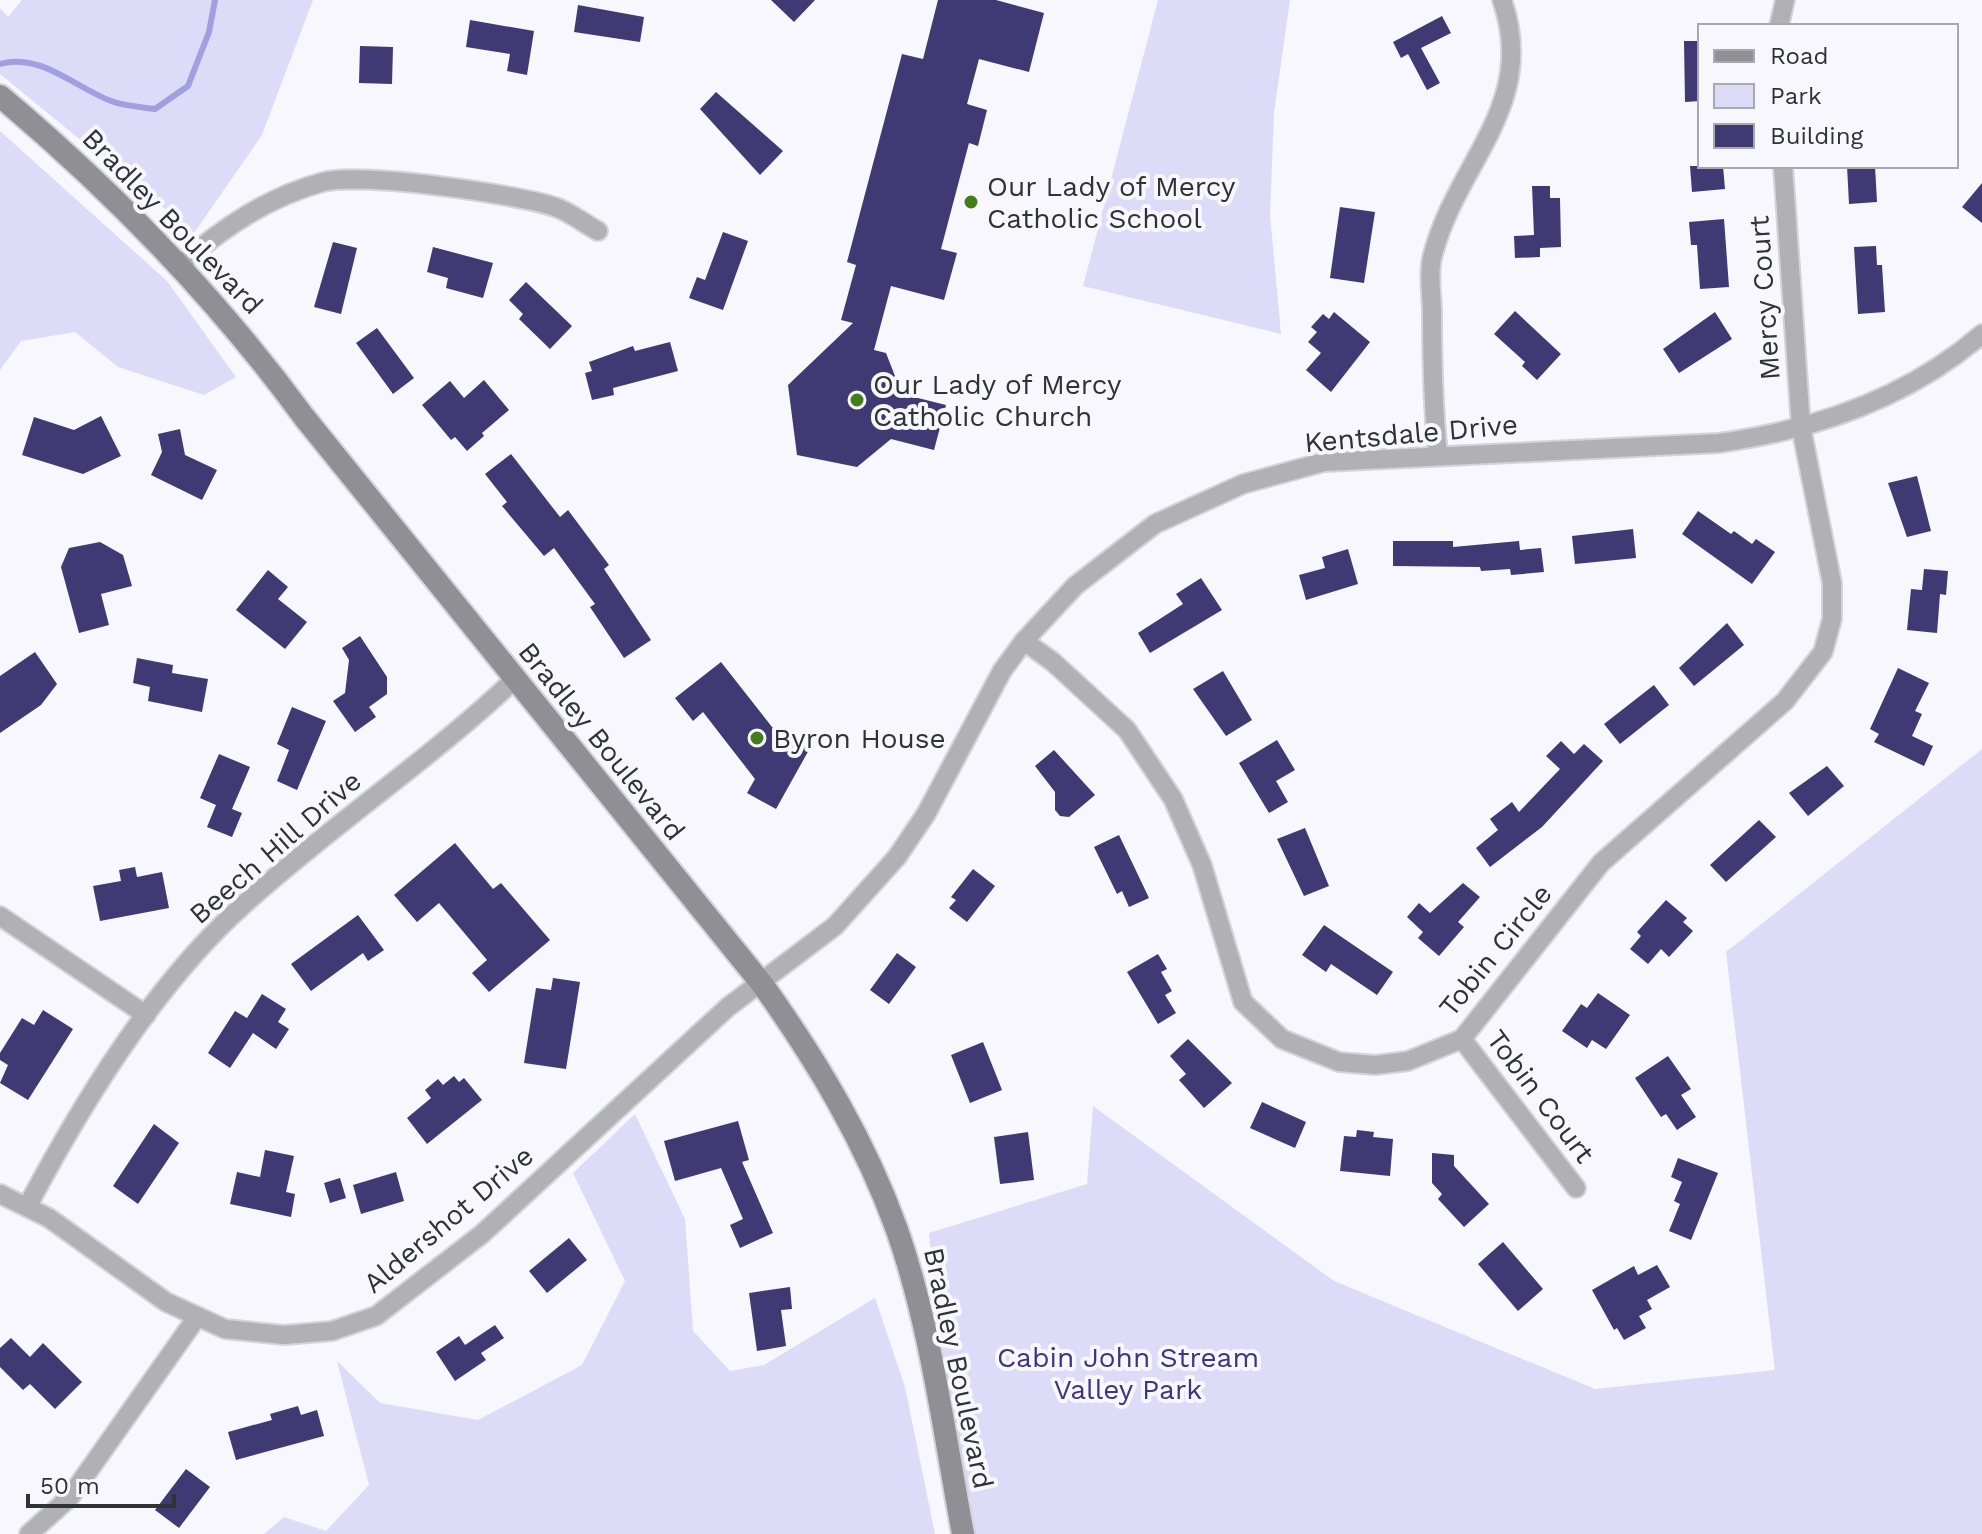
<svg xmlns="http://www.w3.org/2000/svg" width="1982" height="1534" font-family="'Work Sans',sans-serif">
	<rect width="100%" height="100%" fill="#f7f7fd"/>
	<!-- green -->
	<g fill="#dcdcf8">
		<path d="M22,0H313L262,135L194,233L0,74V8L8,17Z"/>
		<path d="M1158,0H1290L1274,113L1270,215L1281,334L1083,286Z"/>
		<path d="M0,131L167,281L236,377L204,395L118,367L75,332L21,341L0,370Z"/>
		<path d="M1982,749V1534H963L950,1461L929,1233L1087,1184L1093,1106L1334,1281L1595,1389L1775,1370L1726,952Z"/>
		<path d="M635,1114L685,1219L693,1331L730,1371L764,1365L875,1298L905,1387L935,1534H264L284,1517L326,1531L369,1485L337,1361L380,1403L478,1420L582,1365L625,1281L573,1173Z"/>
	</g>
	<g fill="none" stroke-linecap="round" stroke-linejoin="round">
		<!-- stream -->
		<path stroke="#a19ee1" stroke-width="6" d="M0,64C40,52 76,88 111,101C124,106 141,107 155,109L188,86L209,32L215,0"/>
	</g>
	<!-- building -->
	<g fill="#3f3974">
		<path d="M771,0H815L794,22Z"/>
		<path d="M938,0H996L1044,13L1029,72L979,59L967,104L987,110L978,146L969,143L941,249L957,253L944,300L891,286L874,350L886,353L902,394L946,405L934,450L891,439L857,467L797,455L788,385L853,323L841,320L856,265L847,262L902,54L923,59Z"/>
		<path d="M578,5L644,17L640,42L574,32Z"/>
		<path d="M1442,16L1451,33L1421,48L1440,83L1427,90L1408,54L1401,58L1393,42Z"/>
		<path d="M470,20L534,31L527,75L507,71L510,54L466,47Z"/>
		<path d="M1684,41H1700V101L1685,102Z"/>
		<path d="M360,46L393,47L392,84L359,83Z"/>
		<path d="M716,92L783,151L760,175L700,109Z"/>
		<path d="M1690,166H1723L1725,189L1692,192Z"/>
		<path d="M1847,166H1875L1877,202L1849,204Z"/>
		<path d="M1982,183V223L1962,207Z"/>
		<path d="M1532,186H1550V198H1560L1561,247L1540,248V257L1515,258L1514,236L1534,235Z"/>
		<path d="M1340,207L1375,212L1364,283L1330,278Z"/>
		<path d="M1724,219L1729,287L1700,289L1697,245H1691L1689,222Z"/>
		<path d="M723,232L748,241L723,310L689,298L697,277L705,280Z"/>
		<path d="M333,242L357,248L341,314L314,307Z"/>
		<path d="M1876,246L1877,265H1882L1885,312L1858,314L1854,247Z"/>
		<path d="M433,247L493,263L483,298L446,288L448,278L427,272Z"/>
		<path d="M526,282L572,326L550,349L519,319L523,314L509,300Z"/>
		<path d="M1515,311L1561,354L1537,380L1522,366L1525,362L1494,334Z"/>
		<path d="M1334,312L1370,342L1331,392L1306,370L1321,353L1308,342L1317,332L1311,327L1323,314L1329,319Z"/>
		<path d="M1715,312L1732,339L1679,373L1663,349Z"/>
		<path d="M377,328L414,378L393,394L356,343Z"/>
		<path d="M670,342L678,371L613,388L614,395L592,400L585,373L592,371L589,362L633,346L635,351Z"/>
		<path d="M484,380L509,410L482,433L484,436L467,451L455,437L451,440L422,405L450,381L464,398Z"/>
		<path d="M101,416L121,456L83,474L22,455L34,417L74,430Z"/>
		<path d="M180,429L185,455L217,470L202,500L151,475L162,452L158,434Z"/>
		<path d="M511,454L560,517L568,510L609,565L604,569L651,640L624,658L590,607L595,604L554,548L544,556L502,506L507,502L485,474Z"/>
		<path d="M1917,476L1931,531L1907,537L1888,483Z"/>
		<path d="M1698,511L1731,534L1734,531L1752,544L1756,539L1775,552L1752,584L1682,534Z"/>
		<path d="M1633,529L1636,558L1575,564L1572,536Z"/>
		<path d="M1393,541H1453V547L1519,541L1520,550L1541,548L1544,572L1511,575L1510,569L1481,571L1480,567L1393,566Z"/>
		<path d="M100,542L123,555L132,586L101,594L109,625L79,633L61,567L69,548Z"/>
		<path d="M1348,549L1358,584L1306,600L1299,575L1325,568L1322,557Z"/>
		<path d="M1924,569L1948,571L1946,595L1940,594L1937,633L1907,630L1911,589L1922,590Z"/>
		<path d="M268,570L288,587L278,599L307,622L285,649L236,610Z"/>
		<path d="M1201,578L1222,610L1150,653L1138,633L1183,604L1176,594Z"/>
		<path d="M1727,623L1744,645L1694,686L1679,668Z"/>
		<path d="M360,636L387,677V694L369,707L376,717L355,732L333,701L345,693L349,660L342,648Z"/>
		<path d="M35,652L57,684L41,705L0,733V676Z"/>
		<path d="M137,658L173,665L172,673L208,679L202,712L148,701L150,687L133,683Z"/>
		<path d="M721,662L772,727L810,748L776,809L747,793L755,779L703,712L693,721L675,698Z"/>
		<path d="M1898,668L1929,683L1915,711L1922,714L1912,736L1933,746L1924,766L1874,742L1879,734L1870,729Z"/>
		<path d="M1223,671L1252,720L1226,736L1193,689Z"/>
		<path d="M1654,685L1669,705L1620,744L1604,724Z"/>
		<path d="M292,707L326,721L297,790L277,781L289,750L277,744Z"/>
		<path d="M1277,740L1295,770L1276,781L1288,802L1269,813L1239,763Z"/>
		<path d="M1561,741L1574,754L1584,744L1603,761L1542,827L1490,867L1476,848L1498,830L1490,819L1512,802L1519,812L1560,769L1546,756Z"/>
		<path d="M1054,750L1095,795L1069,817L1060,816L1055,810V792L1035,766Z"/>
		<path d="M219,754L250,767L232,809L242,813L232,837L207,827L216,805L200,798Z"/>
		<path d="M1827,766L1844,786L1808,816L1789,793Z"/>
		<path d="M1759,820L1776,837L1726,882L1710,865Z"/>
		<path d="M1305,828L1329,886L1304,896L1277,839Z"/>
		<path d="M1119,835L1149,898L1129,907L1122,891L1117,894L1094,847Z"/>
		<path d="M455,843L493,889L501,883L550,940L489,992L472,973L487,960L439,903L417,922L394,895Z"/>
		<path d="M135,867L137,877L162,872L169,908L100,921L93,886L121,881L119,870Z"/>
		<path d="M973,869L995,886L967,922L949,908L956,900L951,897Z"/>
		<path d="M1463,883L1480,897L1458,922L1464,927L1439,956L1418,938L1423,932L1407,917L1419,903L1430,913Z"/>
		<path d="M1666,900L1687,918L1683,922L1693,931L1669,957L1661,949L1648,964L1630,949L1641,936L1637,932Z"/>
		<path d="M358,915L384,950L368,961L363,953L311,991L291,964Z"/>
		<path d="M1324,925L1393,972L1377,995L1331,964L1326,972L1302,955Z"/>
		<path d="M897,953L916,967L889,1004L870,990Z"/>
		<path d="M1158,954L1167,969L1161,972L1172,991L1165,995L1176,1013L1158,1024L1127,972Z"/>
		<path d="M553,978L580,982L566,1069L524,1063L536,988L551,990Z"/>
		<path d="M1598,993L1630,1015L1606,1049L1592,1040L1587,1048L1562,1031L1581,1004L1587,1008Z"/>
		<path d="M262,994L286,1009L278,1022L289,1029L276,1049L253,1033L230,1068L208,1053L235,1011L247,1018Z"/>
		<path d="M43,1010L73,1029L28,1100L0,1083L8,1065L0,1060V1053L22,1018L34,1025Z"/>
		<path d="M1188,1039L1232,1083L1204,1108L1179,1080L1186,1074L1170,1056Z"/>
		<path d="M983,1042L1002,1090L970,1103L951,1055Z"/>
		<path d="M1668,1056L1691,1089L1681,1095L1696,1117L1677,1130L1666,1114L1661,1117L1635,1078Z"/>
		<path d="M454,1076L459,1082L464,1078L482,1100L427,1144L407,1118L431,1098L425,1090L438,1079L443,1085Z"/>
		<path d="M1262,1102L1306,1122L1295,1148L1250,1128Z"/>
		<path d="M738,1121L749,1160L742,1162L773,1233L740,1248L730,1225L743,1219L721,1168L675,1181L664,1141Z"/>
		<path d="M154,1124L179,1143L138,1204L113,1186Z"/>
		<path d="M1357,1130L1374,1132L1373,1137L1393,1139L1390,1176L1340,1171L1344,1136L1356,1137Z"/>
		<path d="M1028,1132L1034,1180L1000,1184L994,1137Z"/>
		<path d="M265,1150L294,1156L286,1192L295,1194L291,1217L230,1204L237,1172L260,1177Z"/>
		<path d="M1432,1153L1454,1155V1166L1489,1204L1464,1227L1438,1199L1442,1194L1432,1183Z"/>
		<path d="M1678,1158L1718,1173L1691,1240L1669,1231L1680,1204L1674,1201L1682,1182L1671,1177Z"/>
		<path d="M396,1172L404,1201L361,1214L353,1185Z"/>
		<path d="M340,1178L346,1198L330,1203L324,1183Z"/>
		<path d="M569,1238L587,1260L547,1293L529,1271Z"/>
		<path d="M1503,1242L1543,1289L1518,1311L1478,1264Z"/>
		<path d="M1657,1265L1670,1287L1647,1300L1652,1309L1639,1316L1646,1328L1624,1340L1617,1328L1614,1330L1592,1290L1634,1266L1638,1275Z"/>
		<path d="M790,1287L792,1309L781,1310L786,1346L757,1351L749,1293Z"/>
		<path d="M495,1325L504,1338L481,1353L486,1360L455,1381L436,1352L459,1336L465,1345Z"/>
		<path d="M11,1338L30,1357L43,1343L82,1382L55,1409L30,1384L23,1390L0,1367V1348Z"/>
		<path d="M298,1406L301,1415L317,1410L324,1436L236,1460L228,1432L272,1420L270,1414Z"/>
		<path d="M186,1469L210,1487L179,1528L155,1510Z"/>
	</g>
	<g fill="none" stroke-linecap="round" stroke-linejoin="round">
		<!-- minor casing -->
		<g stroke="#d3d4d9" stroke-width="22">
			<g id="minor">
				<path d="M1779,26L1785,0"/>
				<path d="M181,264C224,227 268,197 323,182C360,172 517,194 555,207C570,212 585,224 598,231"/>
				<path d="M1438,455C1433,407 1432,361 1432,313C1432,296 1428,275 1432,258C1455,163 1539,106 1502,0"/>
				<path d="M1024,641L1053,662L1127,730L1173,799L1202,865L1243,1002L1282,1039L1339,1062L1375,1065L1408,1061L1462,1039L1601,863L1785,701L1823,652L1832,619V583L1801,427L1783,166"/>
				<path d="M0,916L146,1015"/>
				<path d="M1462,1039L1576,1188"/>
				<path d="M0,1194L49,1218L166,1302L225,1329L284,1335L332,1331L376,1316L482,1234L728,1007L835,926L897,857L926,814L1002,671L1024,641L1075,586L1155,524L1243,484L1324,462L1719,443C1814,430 1908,398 1982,334"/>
				<path d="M27,1207C82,1103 154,985 242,906C329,827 428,761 514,680"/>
				<path d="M29,1534L70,1497L197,1317"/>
			</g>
		</g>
		<!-- secondary casing -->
		<g stroke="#d3d4d9" stroke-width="26">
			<path id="secondary" d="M0,96C114,192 216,297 304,417L762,984C817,1061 865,1141 897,1230C931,1327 944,1433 963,1534"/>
		</g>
		<!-- minor -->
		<use href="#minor" stroke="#b1b1b4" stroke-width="18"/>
		<!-- secondary -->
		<use href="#secondary" stroke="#8f8f94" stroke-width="22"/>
	</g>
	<!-- markers -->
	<g fill="#427e19" stroke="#f7f7fd" stroke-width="3">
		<circle cx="971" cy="202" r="8"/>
		<circle cx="857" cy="400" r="8"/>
		<circle cx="757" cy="738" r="8"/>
	</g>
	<g text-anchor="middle" stroke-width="8" stroke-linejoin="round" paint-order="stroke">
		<!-- poi labels -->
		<g font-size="28" fill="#313234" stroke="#f7f7fd" text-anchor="start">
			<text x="987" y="196">Our Lady of Mercy<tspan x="987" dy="32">Catholic School</tspan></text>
			<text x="873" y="394">Our Lady of Mercy<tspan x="873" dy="32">Catholic Church</tspan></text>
			<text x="773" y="748">Byron House</text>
		</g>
		<!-- street labels -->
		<g font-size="28" fill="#313234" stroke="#f7f7fd">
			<text transform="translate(173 221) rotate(46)" y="10">Bradley Boulevard</text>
			<text transform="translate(1764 298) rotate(-94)" y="10">Mercy Court</text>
			<text transform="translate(1411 433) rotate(-5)" y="10">Kentsdale Drive</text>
			<text transform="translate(602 741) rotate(51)" y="10">Bradley Boulevard</text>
			<text transform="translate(275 847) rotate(-41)" y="10">Beech Hill Drive</text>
			<text transform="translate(1495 950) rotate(-51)" y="10">Tobin Circle</text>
			<text transform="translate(1541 1096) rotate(53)" y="10">Tobin Court</text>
			<text transform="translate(448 1219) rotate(-40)" y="10">Aldershot Drive</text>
			<text transform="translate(959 1368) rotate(78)" y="10">Bradley Boulevard</text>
		</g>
		<!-- park labels -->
		<g font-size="28" fill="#3f3382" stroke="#f7f7fd">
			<text x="1128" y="1367">Cabin John Stream<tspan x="1128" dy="32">Valley Park</tspan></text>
		</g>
	</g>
	<!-- legend -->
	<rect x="1698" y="24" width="260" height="144" fill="#f7f7fd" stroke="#a8a8ad" stroke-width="2"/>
	<rect x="1714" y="50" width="40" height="12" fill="#8f8f94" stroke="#a8a8ad" stroke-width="2"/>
	<text x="1770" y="64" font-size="24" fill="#313234">Road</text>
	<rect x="1714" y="84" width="40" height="24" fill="#dcdcf8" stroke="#a8a8ad" stroke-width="2"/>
	<text x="1770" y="104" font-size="24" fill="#313234">Park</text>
	<rect x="1714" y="124" width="40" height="24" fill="#3f3974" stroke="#a8a8ad" stroke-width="2"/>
	<text x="1770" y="144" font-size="24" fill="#313234">Building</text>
	<!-- scale -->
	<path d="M28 1494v12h146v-12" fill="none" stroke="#313234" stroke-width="4"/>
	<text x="40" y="1494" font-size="24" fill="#313234" stroke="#f7f7fd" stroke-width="6" paint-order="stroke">50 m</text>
</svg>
